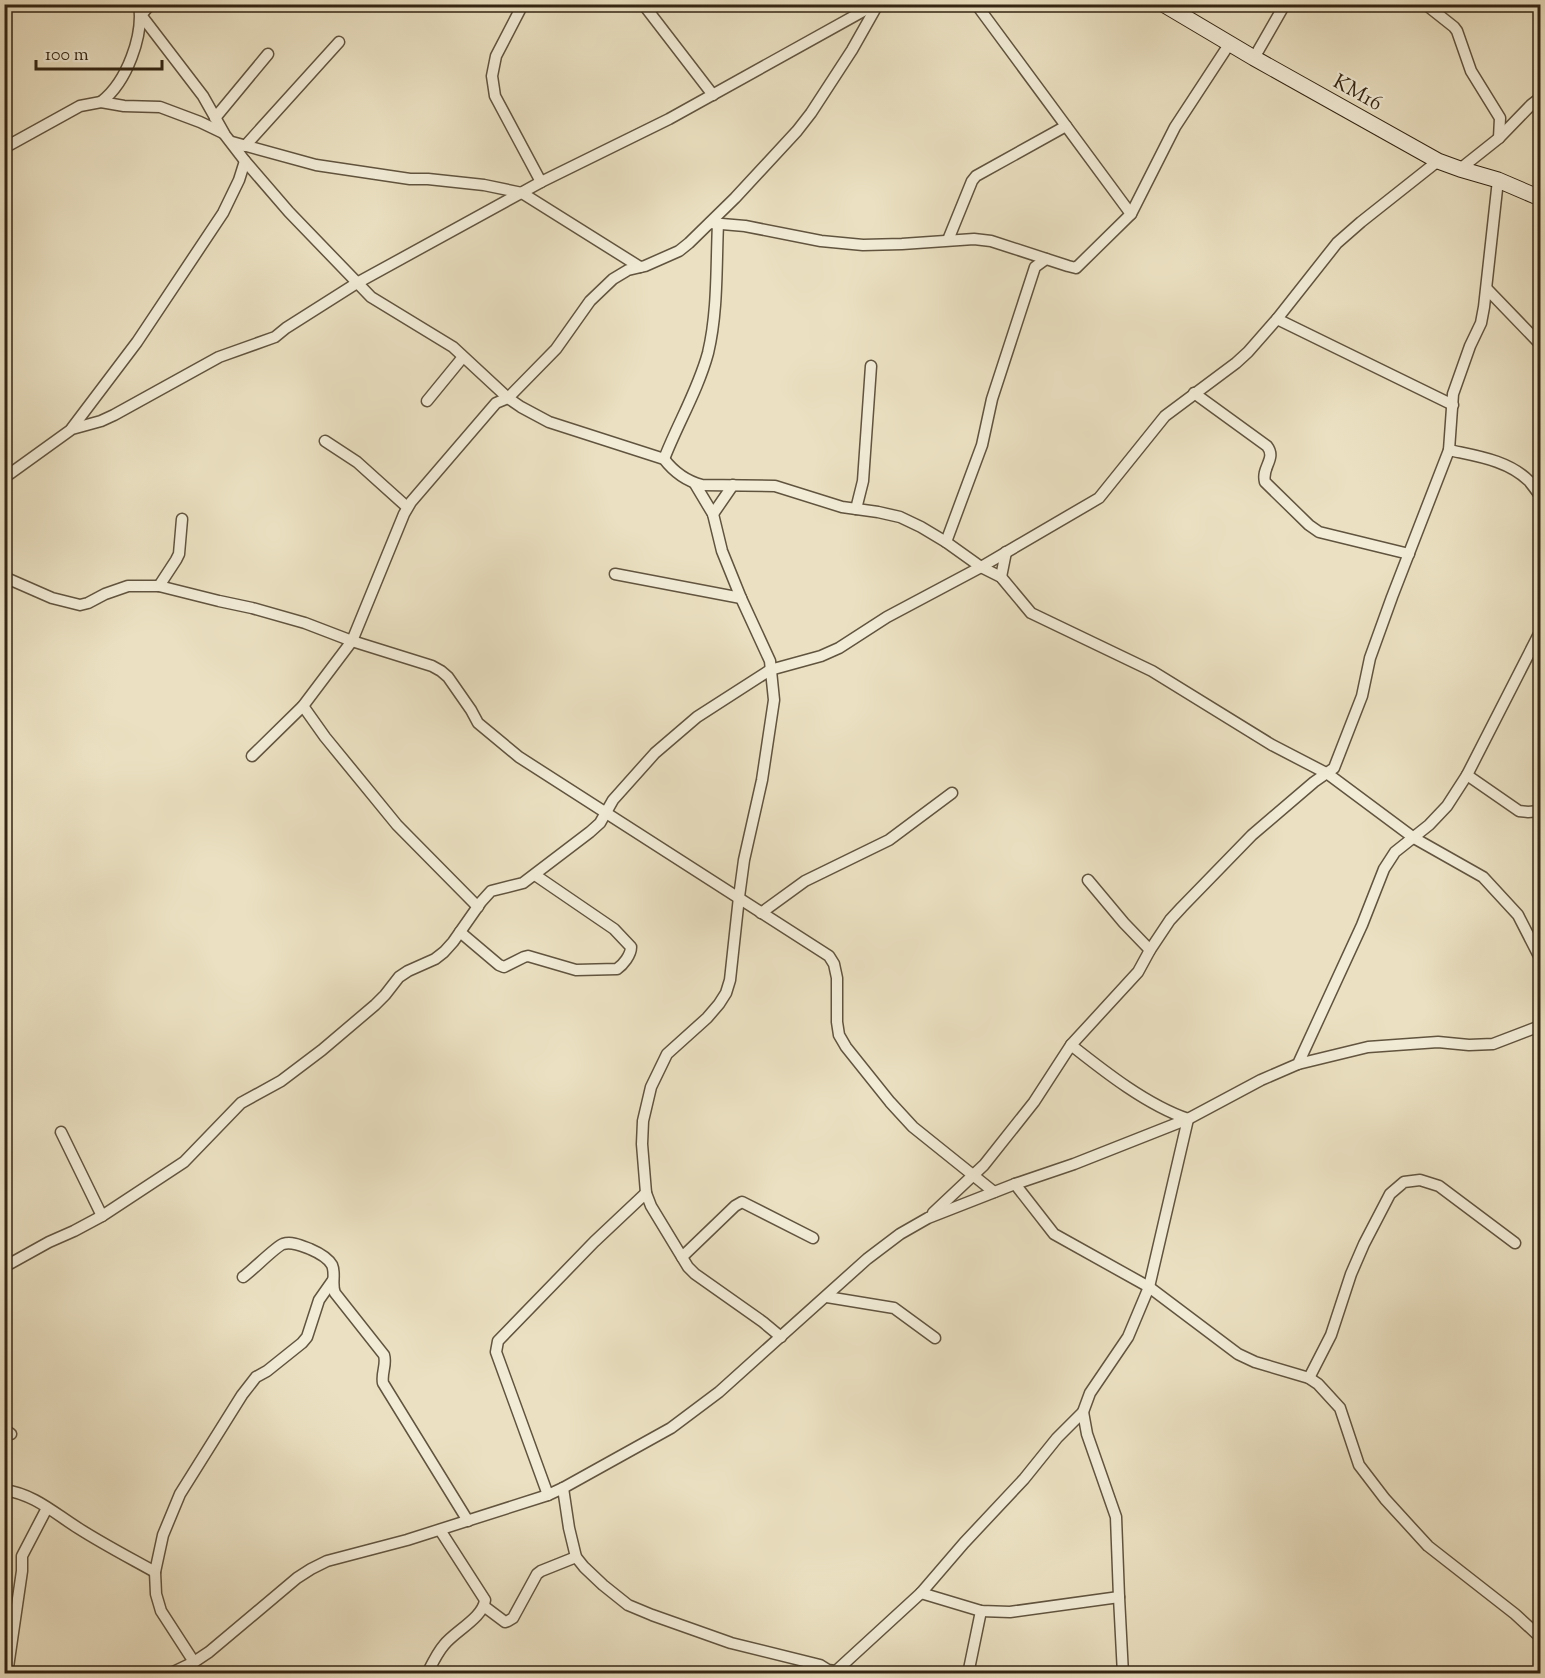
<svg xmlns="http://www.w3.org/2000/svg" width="1545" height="1678" font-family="'Sorts Mill Goudy',serif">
	<rect width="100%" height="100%" fill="#ebe1c2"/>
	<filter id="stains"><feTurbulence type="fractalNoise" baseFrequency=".00333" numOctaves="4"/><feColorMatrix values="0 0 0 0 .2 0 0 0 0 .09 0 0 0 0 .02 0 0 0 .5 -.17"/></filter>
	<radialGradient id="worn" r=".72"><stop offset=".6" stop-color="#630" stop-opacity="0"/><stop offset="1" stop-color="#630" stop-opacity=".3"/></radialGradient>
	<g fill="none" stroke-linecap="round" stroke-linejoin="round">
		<!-- street casing -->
		<g stroke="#61543f" stroke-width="13">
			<g id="street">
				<path d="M523,4L496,56L492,76L495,96L541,182"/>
				<path d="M643,4L713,95"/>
				<path d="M976,4L1131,214"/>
				<path d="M1425,4L1454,27L1457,31L1471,71L1500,118L1499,138"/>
				<path d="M141,15L203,96L225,135L245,161L289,212L371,297L453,347L508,398L521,407L549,422L664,459C674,472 686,481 702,485L775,486L842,507L878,512L900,517L921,527L946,542L981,567L1001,577L1031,613L1152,671L1272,745L1328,774L1414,838L1483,877L1518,915L1540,958"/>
				<path d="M141,15L151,4"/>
				<path d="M1254,58L1285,4"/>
				<path d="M101,102C127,82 144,35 139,4"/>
				<path d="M215,118L268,54"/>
				<path d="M232,142L316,165L410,179H428L484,185L522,193L640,267"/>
				<path d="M245,146L339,42"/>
				<path d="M4,148L80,106L101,102L124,106L160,107L200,122L223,133"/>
				<path d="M1460,169L1499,138L1531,105L1540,98"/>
				<path d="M710,223L745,226L821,241L863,245L902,244L974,239L991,241L1068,266L1076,268L1131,214L1175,127L1230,43"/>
				<path d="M948,240L972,181L976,176L1066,126"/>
				<path d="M1487,289L1540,344"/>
				<path d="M1277,319L1453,405"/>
				<path d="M1194,393L1267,446C1277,459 1261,467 1265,482L1309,525L1319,532L1409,554"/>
				<path d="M427,401L463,357"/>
				<path d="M72,428L137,342L223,213L239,180L245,161"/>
				<path d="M325,441L357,462L407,507"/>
				<path d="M1449,450C1476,456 1508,460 1529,481C1533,486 1537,491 1540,496"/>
				<path d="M664,459C678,423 698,390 708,353C718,311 716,266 718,224"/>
				<path d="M4,478L72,429L101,421L114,415L219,357L275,337L286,328L357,283L541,182L669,119L876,4"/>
				<path d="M695,484L713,514L722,551L741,598L770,661L774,700L762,780L744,860L739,897L730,980L726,993L719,1004L707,1018L667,1054L651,1087L643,1121L642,1144L646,1193L651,1206L688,1267L695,1274L763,1322L781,1337"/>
				<path d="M856,509L863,481L871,366"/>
				<path d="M713,514L733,485"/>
				<path d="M946,542L982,445L992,399L1035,267L1046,259"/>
				<path d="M615,574L741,598"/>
				<path d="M4,577L52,598L80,605L88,603L105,594L128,586H159L219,601L252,608L305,623L352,641L432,666L441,671L448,677L471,710L478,723L519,757L829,956L834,964L837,978V1022L839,1035L846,1047L890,1102L913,1127L994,1192"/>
				<path d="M1001,577L1006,552"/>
				<path d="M159,586L176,560L179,554L182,519"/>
				<path d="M303,706L325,737L397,825L478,907"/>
				<path d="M252,756L303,706L352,641L404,514L411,502L496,403L508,398L556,349L590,301L613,279L628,270L645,266L679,251L689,243L735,198L797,131L811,113L852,50L878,4"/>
				<path d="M1467,775L1519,811L1528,812L1540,811"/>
				<path d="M1088,880L1124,923L1150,950"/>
				<path d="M761,913L805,881L889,840L952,793"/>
				<path d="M460,932L499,965L504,967L524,957L528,956L576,970L617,969C623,965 631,955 631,947L614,929L535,875"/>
				<path d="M1071,1045C1105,1072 1147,1105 1188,1119"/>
				<path d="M1298,1064L1368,1047L1438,1042L1469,1045L1493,1044L1540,1026"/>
				<path d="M61,1132L102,1216"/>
				<path d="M1015,1184L1054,1234L1149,1287L1238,1354L1255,1362L1309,1378L1318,1384L1340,1408L1359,1465L1385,1499L1428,1546L1515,1614L1540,1637"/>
				<path d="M933,1213L984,1165L1034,1102L1071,1045L1138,972L1150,950L1170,920L1182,907L1252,835L1314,782L1334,768L1362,696L1370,658L1392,597L1449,450L1453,394L1470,346L1481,323L1484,307L1498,180"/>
				<path d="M682,1257L735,1206L742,1202L813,1238"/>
				<path d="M4,1267L49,1242L74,1231L102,1216L184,1162L241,1103L281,1081L322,1050L375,1005L385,995L399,977L408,971L435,959L444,952L453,942L481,902L491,891L523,883L590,832L600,823L613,800L655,753L697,717L770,670L821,656L839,648L887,617L981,567L1099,498L1165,416L1236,363L1248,352L1277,319L1337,243L1361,222L1438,161"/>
				<path d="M243,1277C252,1271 275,1247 283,1244C292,1241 302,1246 310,1249C317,1252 328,1258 332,1265C336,1274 331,1284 335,1293L384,1355C387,1365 381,1373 383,1383L468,1521"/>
				<path d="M827,1297L894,1308L935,1338"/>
				<path d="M1309,1378L1331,1335L1351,1274L1364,1244L1390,1194L1404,1182L1420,1180L1439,1186L1515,1243"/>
				<path d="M1083,1412L1087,1434L1116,1517L1119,1597L1123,1674"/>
				<path d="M4,1429L11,1434"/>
				<path d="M563,1488L569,1528L576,1557L584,1567L603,1585L628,1605L652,1615L731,1643L820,1665L828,1670L836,1671"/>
				<path d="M4,1490C34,1494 54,1513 78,1528C103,1544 130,1558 155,1572"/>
				<path d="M548,1495L496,1352L498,1341L594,1242L646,1193"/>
				<path d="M921,1593L981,1611L1010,1612L1119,1597"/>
				<path d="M485,1607L505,1622L508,1621L513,1618L537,1574L541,1571L576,1557"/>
				<path d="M194,1662L161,1611L156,1594L155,1572L163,1535L180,1494L242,1395L256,1377L267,1371L302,1343L307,1337L319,1300L333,1280"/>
				<path d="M7,1674L22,1571V1556L47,1508"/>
				<path d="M169,1674L194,1662L209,1652L297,1578L311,1569L327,1561L407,1540L548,1495L563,1488L671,1428L719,1392L867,1259L900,1234L928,1218L1015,1184L1074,1164L1188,1119L1261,1080L1298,1064L1362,925L1384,869L1395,852L1429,825L1447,806L1467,775L1540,632"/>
				<path d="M427,1674C432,1664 437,1653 444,1645C455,1631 483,1618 485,1600L440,1530"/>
				<path d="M835,1674L836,1671L921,1593L964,1543L1024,1479L1057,1438L1083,1412L1090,1393L1128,1337L1149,1287L1188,1119"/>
				<path d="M968,1674L981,1611"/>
			</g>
		</g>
		<!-- secondary casing -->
		<g stroke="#332513" stroke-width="17">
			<path id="secondary" d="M1163,4L1254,58L1438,161L1460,169L1498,180L1540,198"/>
		</g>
		<!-- street -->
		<use href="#street" stroke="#f2ecd7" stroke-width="10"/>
		<!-- secondary -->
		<use href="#secondary" stroke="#f2ecd7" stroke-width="15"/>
	</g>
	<g text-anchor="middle" stroke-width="4.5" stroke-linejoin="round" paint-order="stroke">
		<!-- street labels -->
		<g font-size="21" fill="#332513" stroke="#f2ecd7">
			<text transform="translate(1358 92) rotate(29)" y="7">KM16</text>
		</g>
	</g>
	<!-- margin -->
	<rect width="1545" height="1678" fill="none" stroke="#ebe1c2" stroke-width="24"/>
	<rect x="6" y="6" width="1533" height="1666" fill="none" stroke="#332513" stroke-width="3"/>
	<rect x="12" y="12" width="1521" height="1654" fill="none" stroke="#332513" stroke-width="1.5"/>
	<!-- scale -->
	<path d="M36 60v9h126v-9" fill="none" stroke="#332513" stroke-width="3"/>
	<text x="45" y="60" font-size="18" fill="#332513" stroke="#f2ecd7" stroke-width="4.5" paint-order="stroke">100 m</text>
	<rect width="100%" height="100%" filter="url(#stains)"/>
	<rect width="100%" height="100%" fill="url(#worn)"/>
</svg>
